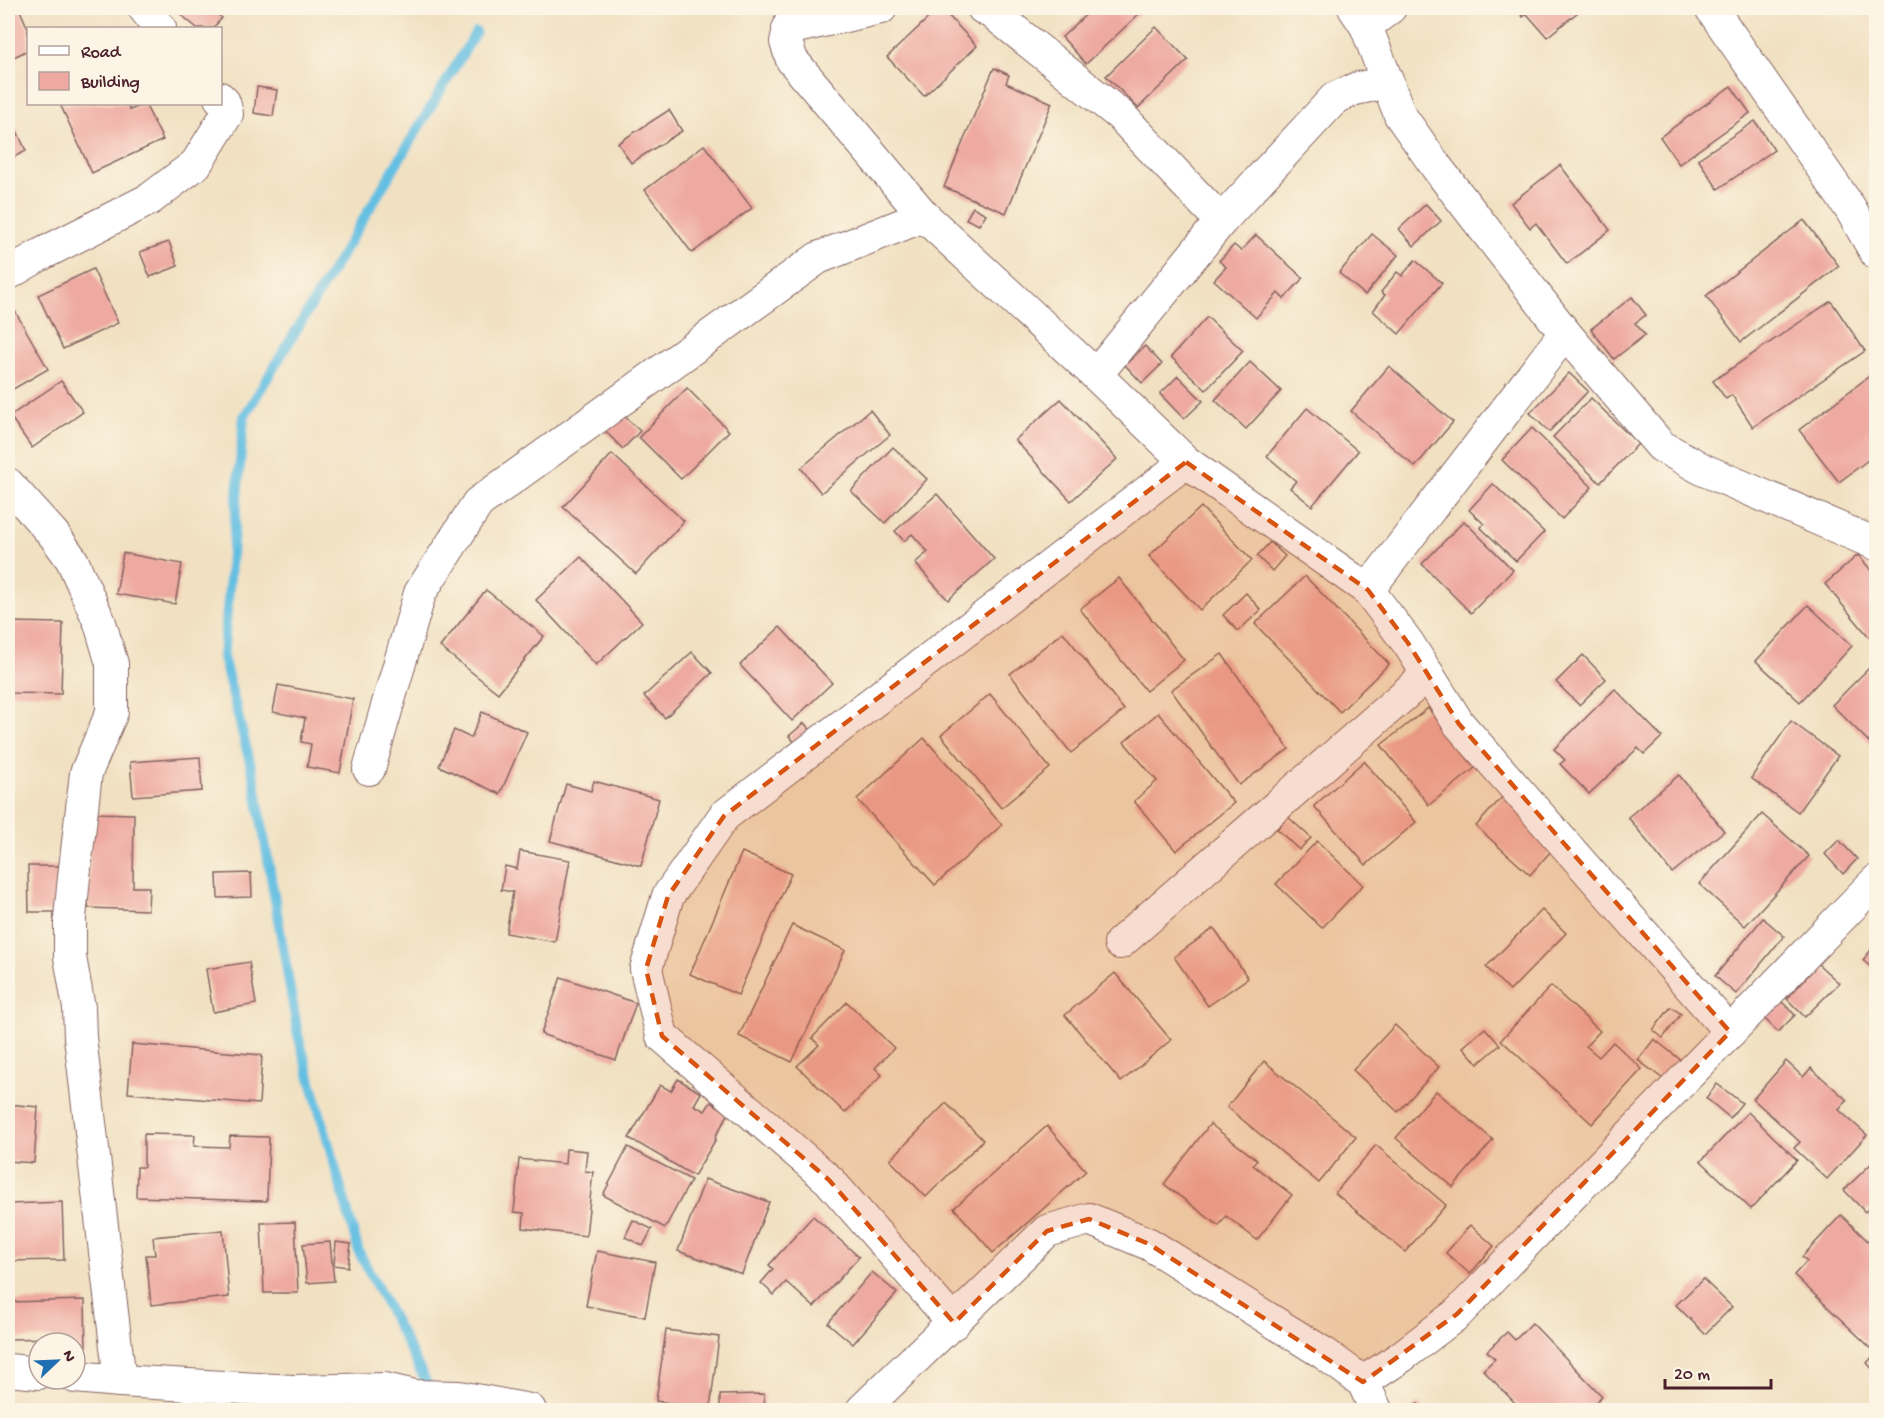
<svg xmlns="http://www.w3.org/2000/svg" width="1884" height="1418" font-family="'Gochi Hand',sans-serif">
	<rect width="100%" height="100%" fill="#fcf5e5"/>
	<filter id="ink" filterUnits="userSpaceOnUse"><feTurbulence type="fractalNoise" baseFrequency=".0167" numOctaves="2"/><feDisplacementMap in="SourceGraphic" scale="12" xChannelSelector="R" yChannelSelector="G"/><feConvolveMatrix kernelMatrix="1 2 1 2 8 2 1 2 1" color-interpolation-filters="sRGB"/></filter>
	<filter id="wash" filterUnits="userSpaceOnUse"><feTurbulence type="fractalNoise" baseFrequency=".008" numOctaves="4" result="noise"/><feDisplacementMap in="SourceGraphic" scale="24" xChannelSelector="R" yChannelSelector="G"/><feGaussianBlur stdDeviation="1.35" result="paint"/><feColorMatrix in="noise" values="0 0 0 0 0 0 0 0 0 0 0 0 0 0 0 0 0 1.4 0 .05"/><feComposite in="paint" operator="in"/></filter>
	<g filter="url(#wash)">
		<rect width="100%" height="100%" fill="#f1e1c2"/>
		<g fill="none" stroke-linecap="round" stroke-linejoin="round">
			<!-- stream -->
			<path stroke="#64bfe2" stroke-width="10" d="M432,1393L359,1252L298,1035L254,778L223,657L244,417L476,32"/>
		</g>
		<g id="blocks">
			<!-- building -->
			<g fill="#eea9a0">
				<path d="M8,8H19L28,29V50L8,60Z"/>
				<path d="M173,8H210L222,18L213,28H197Z"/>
				<path d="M939,8H941L977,46L924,96L887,57Z"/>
				<path d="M1093,8H1137L1141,12L1086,64L1062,37Z"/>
				<path d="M1516,8H1583L1547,37L1527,14L1523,17Z"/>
				<path d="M1156,27L1188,60L1138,108L1106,76Z"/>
				<path d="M994,68L1009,75L1006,83L1052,103L1006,213L944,187Z"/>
				<path d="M1731,86L1750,113L1679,164L1660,137Z"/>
				<path d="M257,87L277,90L273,116L254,113Z"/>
				<path d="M60,104H127L130,110L145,104L163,140L92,173Z"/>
				<path d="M669,110L682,131L631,163L618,143Z"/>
				<path d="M8,111L26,151L8,160Z"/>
				<path d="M1755,121L1774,150L1718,189L1698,159Z"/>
				<path d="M704,145L752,208L692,253L645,190Z"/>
				<path d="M1560,165L1610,230L1567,264L1536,223L1530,228L1511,203Z"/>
				<path d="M1426,204L1441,221L1414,246L1399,229Z"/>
				<path d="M973,207L986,214L979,225L966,219Z"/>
				<path d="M1804,220L1839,266L1741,342L1706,296Z"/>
				<path d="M1372,234L1398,255L1365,295L1339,273Z"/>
				<path d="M1256,235L1303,278L1284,299L1278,293L1256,318L1214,280L1226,267L1219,261L1234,245L1241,251Z"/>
				<path d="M169,242L178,266L150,277L140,252Z"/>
				<path d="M1415,260L1442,283L1399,334L1373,311L1385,295L1381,292L1397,272L1402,276Z"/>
				<path d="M93,269L118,323L63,349L38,295Z"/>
				<path d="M1632,297L1646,315L1635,323L1645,335L1614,359L1591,329Z"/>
				<path d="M1831,301L1865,351L1753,427L1732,395L1726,399L1713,381Z"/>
				<path d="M15,311L48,369L8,392V316Z"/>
				<path d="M1207,317L1243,351L1206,390L1171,357Z"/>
				<path d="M1145,346L1162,364L1142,383L1125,365Z"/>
				<path d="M1250,362L1281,391L1246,429L1215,400Z"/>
				<path d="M1389,366L1453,422L1415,467L1351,411Z"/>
				<path d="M1876,371V454L1839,482L1799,430Z"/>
				<path d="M1569,373L1588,391L1549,432L1530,413Z"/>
				<path d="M1178,376L1203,401L1184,419L1160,394Z"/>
				<path d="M61,381L83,412L32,448L10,416Z"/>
				<path d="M687,388L729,431L681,479L639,437Z"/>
				<path d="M1591,398L1638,444L1600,483L1553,437Z"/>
				<path d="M1061,399L1117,459L1071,501L1015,440Z"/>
				<path d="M1307,408L1358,451L1312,506L1290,488L1296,481L1267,456Z"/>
				<path d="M870,410L890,435L821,493L801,468Z"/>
				<path d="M621,413L640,431L623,449L604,430Z"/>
				<path d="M1532,428L1592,487L1562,519L1502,460Z"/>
				<path d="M893,447L927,479L885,523L851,491Z"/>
				<path d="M612,454L684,521L636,574L563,507Z"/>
				<path d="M1493,484L1544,532L1516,561L1480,527L1484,524L1469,510Z"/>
				<path d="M937,494L994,559L948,600L915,563L928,552L912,534L904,541L895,531Z"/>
				<path d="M1201,507L1252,560L1200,610L1149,556Z"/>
				<path d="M1464,521L1513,570L1471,613L1422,564Z"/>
				<path d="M1270,542L1285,556L1272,571L1257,556Z"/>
				<path d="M123,553L182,564L175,604L116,594Z"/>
				<path d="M1858,555L1876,576V633L1870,638L1825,584Z"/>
				<path d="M581,557L642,622L596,665L536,600Z"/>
				<path d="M1305,576L1389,664L1340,712L1255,624Z"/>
				<path d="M1119,578L1184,660L1146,691L1080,609Z"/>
				<path d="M486,590L544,636L498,693L440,647Z"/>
				<path d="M1246,593L1261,610L1238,631L1223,615Z"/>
				<path d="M1808,605L1852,646L1800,702L1756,661Z"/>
				<path d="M8,622L63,623L61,694L8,693Z"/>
				<path d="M780,627L832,683L792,721L740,665Z"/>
				<path d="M1063,632L1124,710L1071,753L1010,674Z"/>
				<path d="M692,652L712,673L665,718L644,696Z"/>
				<path d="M1222,654L1289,749L1239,785L1171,690Z"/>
				<path d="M1583,655L1606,679L1579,705L1556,682Z"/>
				<path d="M1871,666L1876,672V749L1832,705Z"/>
				<path d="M278,685L353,699L340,773L307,767L311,744L301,742L305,718L273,712Z"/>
				<path d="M1615,689L1662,737L1644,754L1638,748L1589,794L1560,764L1565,760L1554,749Z"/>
				<path d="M990,694L1050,768L1001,808L941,735Z"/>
				<path d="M1428,708L1475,768L1429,805L1381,745Z"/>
				<path d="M482,712L527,732L500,794L439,766L454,730L471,738Z"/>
				<path d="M1158,713L1234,803L1176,851L1134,801L1157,781L1124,742Z"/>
				<path d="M1791,721L1838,756L1798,812L1751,778Z"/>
				<path d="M804,723L817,737L803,751L789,736Z"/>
				<path d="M924,738L1002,825L935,885L857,799Z"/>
				<path d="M200,757L202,791L133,796L130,762Z"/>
				<path d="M1364,761L1416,822L1366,865L1314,806Z"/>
				<path d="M1679,775L1724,831L1672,873L1628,817Z"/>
				<path d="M594,781L659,799L641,866L550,841L566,784L591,791Z"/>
				<path d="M1505,794L1558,843L1530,875L1476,826Z"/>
				<path d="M90,813L134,814L133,887H149L148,910L88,908Z"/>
				<path d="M1762,814L1809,856L1745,926L1699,884Z"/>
				<path d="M1288,817L1311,838L1299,850L1277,829Z"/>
				<path d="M1839,840L1857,859L1843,874L1825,854Z"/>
				<path d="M1317,841L1363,885L1322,928L1276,884Z"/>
				<path d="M520,851L570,860L555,942L506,933L513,892L501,890L505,866L517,869Z"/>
				<path d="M742,852L791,874L738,995L690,974Z"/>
				<path d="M28,866H62L63,912H29Z"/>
				<path d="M251,873L252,897L218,898L217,874Z"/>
				<path d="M1542,910L1566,933L1510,991L1486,967Z"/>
				<path d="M1763,918L1784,936L1736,994L1715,976Z"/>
				<path d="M792,925L845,950L792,1062L739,1036Z"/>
				<path d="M1214,928L1248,978L1208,1006L1174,957Z"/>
				<path d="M1876,944V972L1863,960Z"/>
				<path d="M249,962L256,1004L213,1012L206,969Z"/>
				<path d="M1818,964L1839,983L1805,1017L1787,999Z"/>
				<path d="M1115,973L1171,1040L1121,1082L1065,1015Z"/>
				<path d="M561,977L636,1003L616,1060L541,1034Z"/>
				<path d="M1551,986L1600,1031L1586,1046L1599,1057L1613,1042L1642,1069L1592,1124L1501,1040Z"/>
				<path d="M1779,999L1795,1015L1778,1032L1762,1016Z"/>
				<path d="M847,1002L894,1048L875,1068L882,1075L845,1113L797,1066L819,1045L812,1038Z"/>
				<path d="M1671,1007L1681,1014L1663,1038L1653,1030Z"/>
				<path d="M1395,1025L1439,1067L1398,1112L1353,1070Z"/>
				<path d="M1485,1028L1500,1045L1478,1064L1463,1047Z"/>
				<path d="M1654,1039L1682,1061L1667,1082L1638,1060Z"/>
				<path d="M132,1044L262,1055L259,1104L128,1093Z"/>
				<path d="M1264,1061L1356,1137L1319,1183L1227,1107Z"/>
				<path d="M1786,1061L1803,1077L1811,1068L1847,1100L1839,1110L1867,1135L1827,1179L1794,1148L1800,1142L1753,1099Z"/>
				<path d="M678,1079L701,1093L694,1105L705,1111L711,1102L729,1113L715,1137L716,1139L694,1176L629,1138L660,1085L671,1091Z"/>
				<path d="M1717,1084L1742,1103L1730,1118L1706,1098Z"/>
				<path d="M1436,1091L1493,1140L1453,1187L1396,1138Z"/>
				<path d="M946,1103L983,1140L926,1197L890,1160Z"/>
				<path d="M8,1104L38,1107L34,1163L8,1161Z"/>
				<path d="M1748,1112L1797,1160L1751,1209L1701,1161Z"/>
				<path d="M1210,1124L1257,1160L1253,1165L1292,1195L1257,1240L1226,1216L1219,1226L1164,1184Z"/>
				<path d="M1047,1126L1086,1171L993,1253L954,1208Z"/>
				<path d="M144,1134L195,1135L194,1146L229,1147L230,1136L269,1137L267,1201L136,1197L137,1167H144Z"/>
				<path d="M1376,1145L1446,1205L1405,1252L1335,1193Z"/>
				<path d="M628,1147L691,1180L665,1228L603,1195Z"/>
				<path d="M566,1149L587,1151L585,1171L593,1172L586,1236L523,1228L524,1213L514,1212L519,1159L565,1164Z"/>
				<path d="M1876,1159V1215L1869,1208L1865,1212L1844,1190Z"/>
				<path d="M705,1179L769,1202L742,1274L678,1251Z"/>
				<path d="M62,1202L64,1260L8,1261V1204Z"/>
				<path d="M1841,1215L1876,1249L1875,1352L1794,1275L1807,1261L1802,1257Z"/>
				<path d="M813,1216L859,1257L814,1307L786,1282L774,1295L761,1283L773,1269L769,1265Z"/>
				<path d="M633,1220L652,1229L643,1246L625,1237Z"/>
				<path d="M295,1222L298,1293H264L261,1223Z"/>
				<path d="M1470,1225L1494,1246L1470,1274L1446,1253Z"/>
				<path d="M223,1230L229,1297L151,1305L146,1255H155L153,1237Z"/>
				<path d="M330,1242L334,1281L307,1283L303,1244Z"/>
				<path d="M336,1242L351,1244L348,1267L334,1265Z"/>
				<path d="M597,1251L655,1262L645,1317L586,1306Z"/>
				<path d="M872,1272L897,1293L853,1344L828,1323Z"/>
				<path d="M1703,1279L1732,1307L1705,1334L1676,1305Z"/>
				<path d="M85,1300L86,1355L75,1356V1343H56V1338L8,1339V1302Z"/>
				<path d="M1532,1323L1602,1396L1587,1410H1522L1483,1370L1495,1359L1487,1351L1507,1332L1515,1340Z"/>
				<path d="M666,1330L719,1337L710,1409L656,1401Z"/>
				<path d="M1876,1353V1373L1867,1363Z"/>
				<path d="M764,1394L765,1410H720V1395Z"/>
				<path d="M1417,1403L1426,1410H1411Z"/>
			</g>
		</g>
	</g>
	<g filter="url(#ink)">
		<use href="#blocks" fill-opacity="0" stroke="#846360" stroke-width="1.5"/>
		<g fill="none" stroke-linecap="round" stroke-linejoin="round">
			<!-- minor casing -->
			<g stroke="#846360" stroke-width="34">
				<g id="minor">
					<path d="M144,8L160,28"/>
					<path d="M794,8L786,42L792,60L924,216L1096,375L1186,462L1368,590L1408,643L1459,724L1730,1032"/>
					<path d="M983,8L994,14L1120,115L1221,221"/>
					<path d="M1354,8L1366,26L1400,115L1438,169L1565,333L1661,446L1704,470L1876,544"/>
					<path d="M1711,8L1850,208L1876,253"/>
					<path d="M1366,26L1390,8"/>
					<path d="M788,29L881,8"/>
					<path d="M8,274L40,255L150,199L196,164L227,114L224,102L220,98"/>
					<path d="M1096,375L1221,221L1335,98L1355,89L1388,82"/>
					<path d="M8,484L54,535L72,560L100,623L112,664V712L86,773L74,877L70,918V957L79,1008L80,1037L120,1381"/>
					<path d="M1368,590L1565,333"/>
					<path d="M369,769L420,593L478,503L818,258L924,216"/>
					<path d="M1120,943L1428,674"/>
					<path d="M954,1323L829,1180L662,1036L646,969L668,896L724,816L1186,462"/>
					<path d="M8,1370L39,1373"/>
					<path d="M75,1377L120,1381L293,1391L385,1389L415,1396L459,1397L530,1410"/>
					<path d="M1363,1382L1401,1357L1457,1314L1876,881"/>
					<path d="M862,1410L1047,1231L1089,1219L1149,1244L1325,1354L1363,1382L1376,1410"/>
				</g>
			</g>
			<!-- minor -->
			<use href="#minor" stroke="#fff" stroke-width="32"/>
		</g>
	</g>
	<!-- marked area -->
	<path fill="#d8530f" fill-opacity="0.2" stroke="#d8530f" stroke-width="4.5" stroke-dasharray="12 8" stroke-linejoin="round" d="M1186,462L1368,590L1408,643L1459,724L1730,1032L1457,1314L1363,1382L1149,1244L1089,1219L1047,1231L954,1323L829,1180L662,1036L646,969L668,896L724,816Z"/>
	<!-- margin -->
	<rect width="1884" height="1418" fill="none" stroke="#fcf5e5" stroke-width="30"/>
	<!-- legend -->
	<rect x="27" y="27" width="195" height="78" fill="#fcf5e5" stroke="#b59f9b" stroke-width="1.5"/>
	<rect x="39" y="46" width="30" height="9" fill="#ffffff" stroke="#b59f9b" stroke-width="1.5"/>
	<text x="81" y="57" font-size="18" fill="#4a1f2b">Road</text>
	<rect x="39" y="72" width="30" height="18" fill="#eea9a0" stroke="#b59f9b" stroke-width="1.5"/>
	<text x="81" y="87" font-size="18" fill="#4a1f2b">Building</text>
	<!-- north arrow -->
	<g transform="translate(57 1361) rotate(67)"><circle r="28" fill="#fcf5e5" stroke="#b59f9b" stroke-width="1.5"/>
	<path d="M0-4.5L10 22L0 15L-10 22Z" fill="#1f6fb2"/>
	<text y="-9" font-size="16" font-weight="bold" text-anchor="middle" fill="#4a1f2b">N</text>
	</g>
	<!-- scale -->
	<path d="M1665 1379v9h106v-9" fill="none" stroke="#4a1f2b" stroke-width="3"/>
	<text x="1674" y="1379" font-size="18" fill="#4a1f2b" stroke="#fcf5e5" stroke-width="4.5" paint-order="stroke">20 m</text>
</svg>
